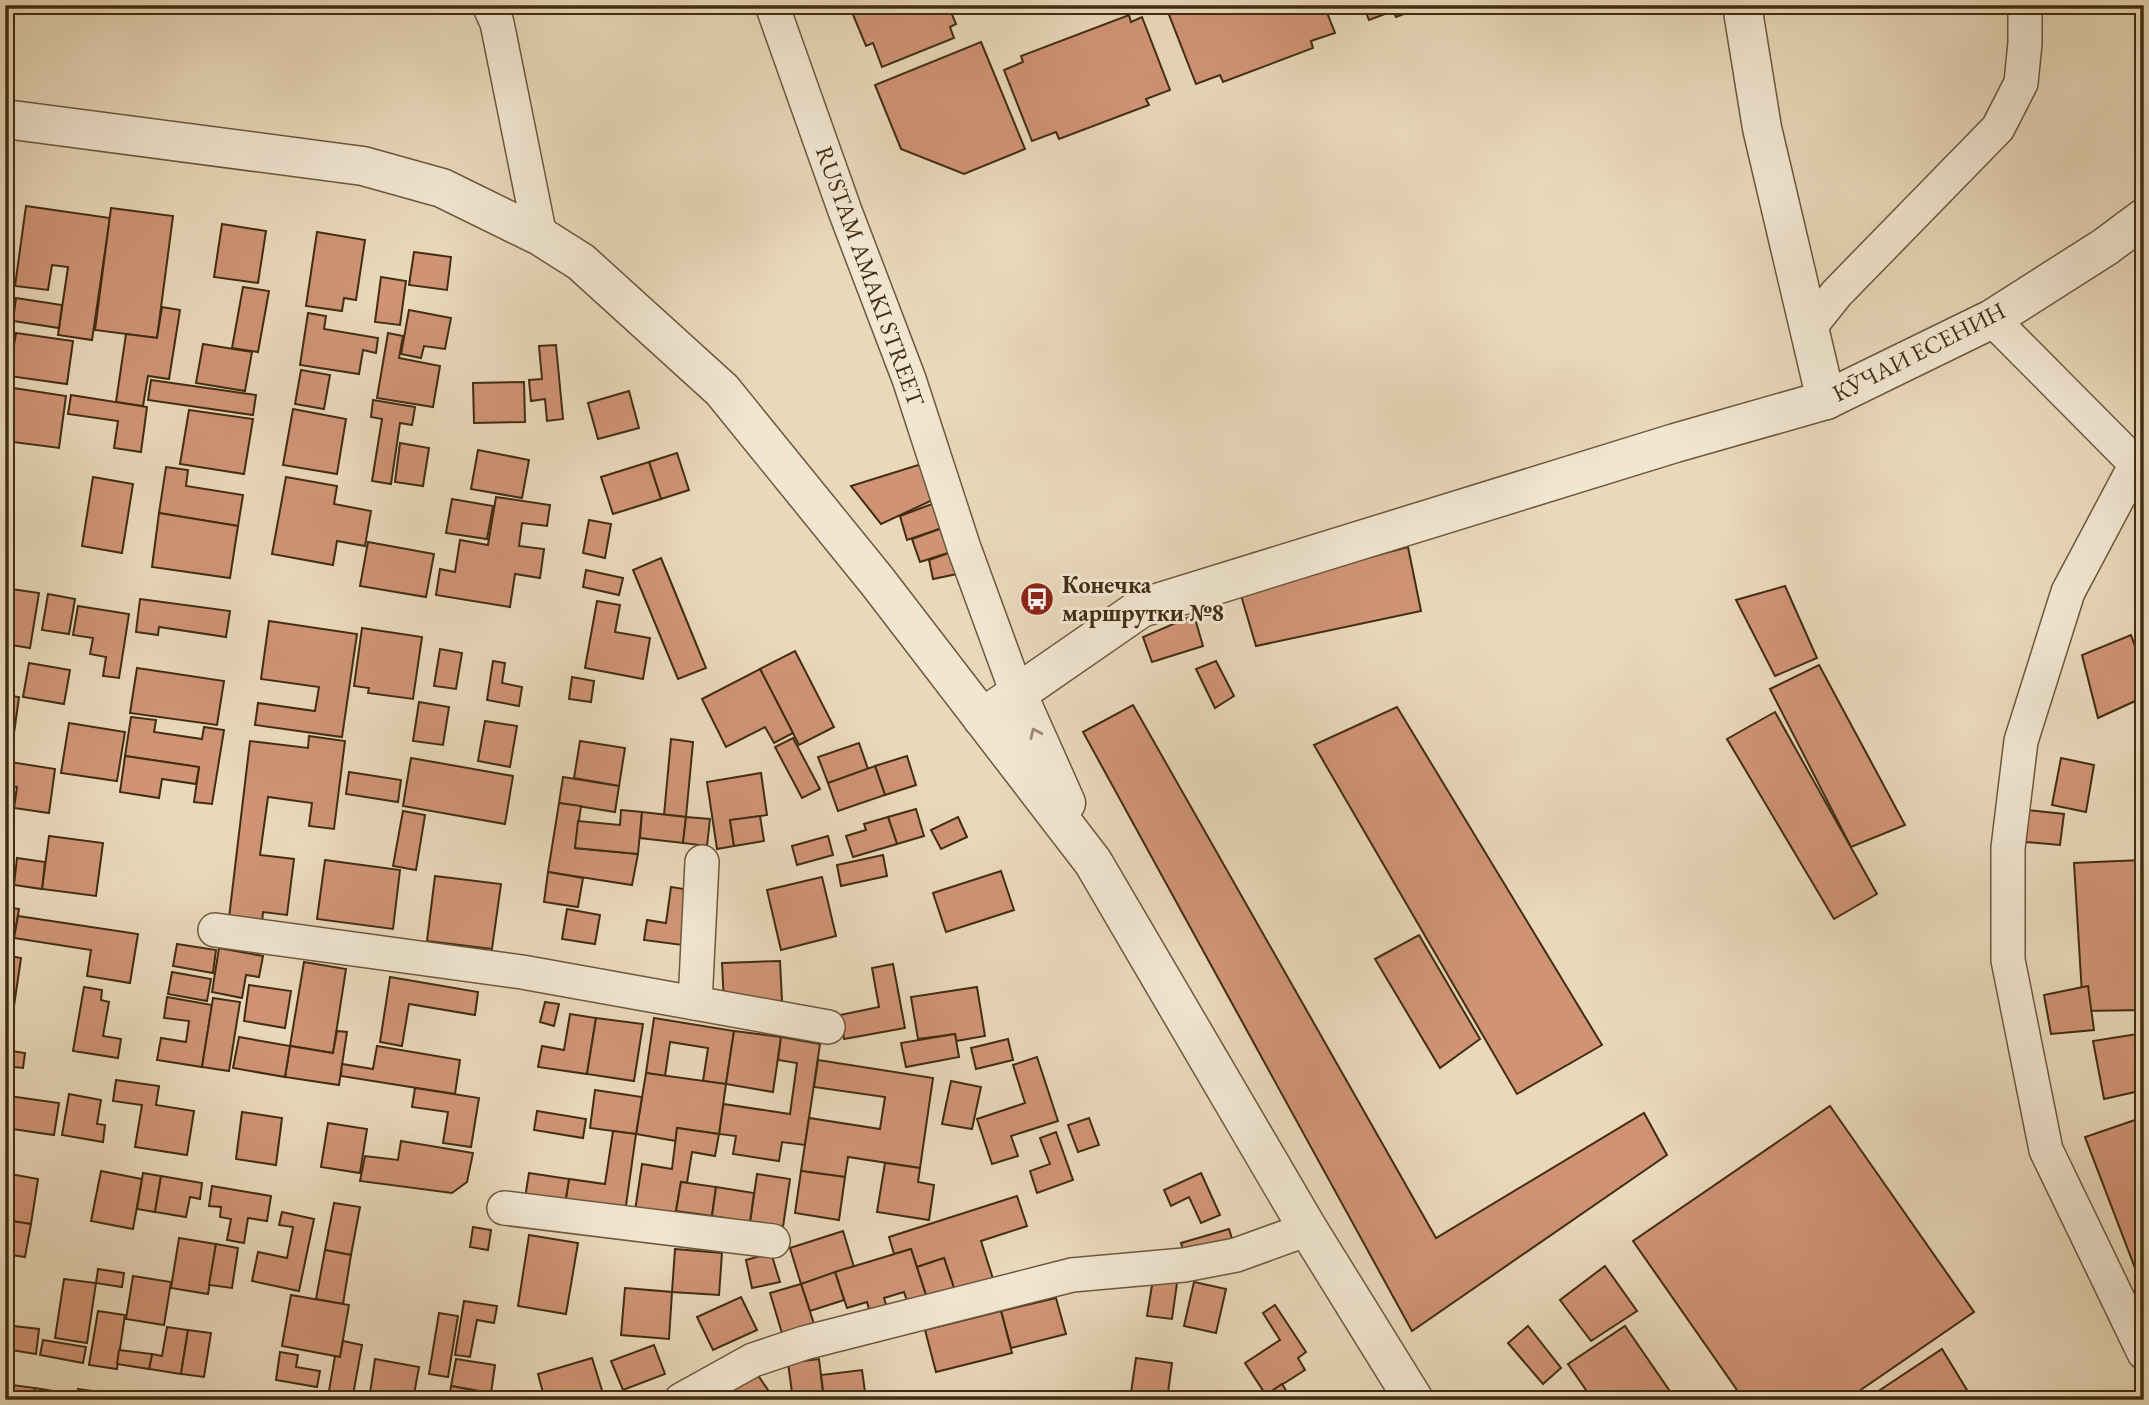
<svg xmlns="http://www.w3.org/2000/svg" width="2149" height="1405" font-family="'EB Garamond',serif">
	<rect width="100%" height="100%" fill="#e9d8ba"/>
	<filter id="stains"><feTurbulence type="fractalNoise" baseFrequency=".00286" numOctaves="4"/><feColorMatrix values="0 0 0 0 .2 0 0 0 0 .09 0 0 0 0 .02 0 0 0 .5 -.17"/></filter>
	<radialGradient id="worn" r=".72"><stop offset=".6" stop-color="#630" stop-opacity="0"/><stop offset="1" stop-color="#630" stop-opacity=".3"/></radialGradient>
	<!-- building -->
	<g fill="#d09475" stroke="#422d12" stroke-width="2">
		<path d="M849,5H948L956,24L950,27L954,38L882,67L873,43L866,46Z"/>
		<path d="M1187,5H1324L1335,33L1311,41L1313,48L1223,82L1220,75L1196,84L1168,12Z"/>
		<path d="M1363,5H1428L1396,17L1393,11L1369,20Z"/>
		<path d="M1129,15L1131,22L1142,17L1170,90L1146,99L1149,105L1059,139L1056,132L1032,141L1004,70L1023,62L1021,56Z"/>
		<path d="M981,42L1025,149L964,174L901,149L875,85Z"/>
		<path d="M26,206L110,218L92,340L58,335L68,267L52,265L48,290L15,286Z"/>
		<path d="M111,208L173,216L157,338L95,330Z"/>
		<path d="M222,224L266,231L258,283L214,277Z"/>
		<path d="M317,232L365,240L356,300L344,298L342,311L306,306Z"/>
		<path d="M414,252L451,257L447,290L409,285Z"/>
		<path d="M381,277L406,281L400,325L375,322Z"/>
		<path d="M243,287L269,291L258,352L232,348Z"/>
		<path d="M16,298L62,305L59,328L13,321Z"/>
		<path d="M162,307L180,310L169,379L148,376L143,406L116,402L126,334L157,338Z"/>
		<path d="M409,310L451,318L445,349L424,346L421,358L401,354Z"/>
		<path d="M308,313L326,316L324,329L378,338L376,353L363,350L359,374L300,365Z"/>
		<path d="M16,333L73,341L67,384L9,376Z"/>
		<path d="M388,333L403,336L399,358L440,366L433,407L377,398Z"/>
		<path d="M203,344L252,352L245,391L196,383Z"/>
		<path d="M556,345L563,419L547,421L545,399L531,401L529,380L542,379L539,346Z"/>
		<path d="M301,370L330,375L324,409L295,404Z"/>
		<path d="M151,380L256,395L253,415L148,400Z"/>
		<path d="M524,382L525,422L474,423L473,383Z"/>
		<path d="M7,387L66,396L59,448L5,441Z"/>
		<path d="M629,391L639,428L598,439L588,403Z"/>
		<path d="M71,395L147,407L141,452L114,448L118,421L68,414Z"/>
		<path d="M373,400L415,407L412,425L400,423L391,484L372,481L382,419L371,417Z"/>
		<path d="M293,409L346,419L337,474L283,465Z"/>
		<path d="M189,410L253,419L244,474L180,464Z"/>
		<path d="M400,443L429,448L423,486L395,482Z"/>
		<path d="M478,450L529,460L522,498L471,489Z"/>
		<path d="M677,453L689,490L661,499L649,462Z"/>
		<path d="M931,461L939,497L881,524L851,486Z"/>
		<path d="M649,462L661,499L613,514L601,477Z"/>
		<path d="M166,467L188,470L186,486L243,495L238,526L159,513Z"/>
		<path d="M93,477L133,484L122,553L82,546Z"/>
		<path d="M286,477L337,486L334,504L371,511L365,546L337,541L333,565L272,554Z"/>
		<path d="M496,497L550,505L547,526L522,523L519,546L544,549L540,578L515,574L510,607L436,595L440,569L455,572L460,540L488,545Z"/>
		<path d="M452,499L493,506L487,539L446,533Z"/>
		<path d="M940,501L948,526L907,540L900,516Z"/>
		<path d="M159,513L238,526L230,578L152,567Z"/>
		<path d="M589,520L611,524L605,558L583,553Z"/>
		<path d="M948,526L957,550L920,562L912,539Z"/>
		<path d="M368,542L434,554L426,597L360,586Z"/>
		<path d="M1408,547L1421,611L1256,646L1240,592Z"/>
		<path d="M957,550L962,573L933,579L929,560Z"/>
		<path d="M661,558L706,668L678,679L633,570Z"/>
		<path d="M586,570L623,578L619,595L583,587Z"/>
		<path d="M1785,586L1817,658L1775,676L1736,600Z"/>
		<path d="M5,588L39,593L30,648L5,644Z"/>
		<path d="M48,594L75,599L69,634L42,630Z"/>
		<path d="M140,599L230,611L226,637L159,627L158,635L136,632Z"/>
		<path d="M597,601L620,605L615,632L650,638L643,679L585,668Z"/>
		<path d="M78,606L129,614L119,678L103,676L106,657L90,654L93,638L73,635Z"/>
		<path d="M1194,615L1203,646L1152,662L1143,637Z"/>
		<path d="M269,621L357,634L342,737L255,725L258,703L315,711L319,687L261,679Z"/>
		<path d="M362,628L422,637L413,699L368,693L369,688L354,686Z"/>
		<path d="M2131,635L2144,672V697L2098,718L2082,655Z"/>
		<path d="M440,649L462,653L456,689L434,686Z"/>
		<path d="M795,651L834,727L799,745L760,669Z"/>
		<path d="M493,661L505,663L502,683L522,687L519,706L487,700Z"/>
		<path d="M1216,661L1234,696L1215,708L1196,669Z"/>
		<path d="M29,663L70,670L64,704L23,697Z"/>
		<path d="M1819,665L1905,825L1851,847L1770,689Z"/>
		<path d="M137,668L224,681L217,725L130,713Z"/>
		<path d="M760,669L793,733L774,743L765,727L726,747L702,699Z"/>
		<path d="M572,677L594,681L591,702L569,699Z"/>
		<path d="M5,695L19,697L10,762L55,769L49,813L14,808L17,787L5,786Z"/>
		<path d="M419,702L449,707L443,745L413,741Z"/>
		<path d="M1133,705L1436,1238L1644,1113L1667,1155L1412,1331L1083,732Z"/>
		<path d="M1397,707L1602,1045L1517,1094L1314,745Z"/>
		<path d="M1775,712L1877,894L1834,919L1727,739Z"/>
		<path d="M131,717L156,720L154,732L202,739L204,727L224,730L212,804L194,802L199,767L125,756Z"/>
		<path d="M485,721L517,726L510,767L478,761Z"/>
		<path d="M69,723L125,732L117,781L61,773Z"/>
		<path d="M309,736L345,741L334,829L309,826L312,803L268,797L260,855L294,859L287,915L263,912L262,923L229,918L250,741L308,748Z"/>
		<path d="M793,738L820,789L802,798L775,747Z"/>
		<path d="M671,739L693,742L686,817L664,815Z"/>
		<path d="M580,741L625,748L619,786L574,778Z"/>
		<path d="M859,743L868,769L828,783L818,757Z"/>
		<path d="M125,756L199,767L196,784L162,779L159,798L120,792Z"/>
		<path d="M907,756L916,785L885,795L875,766Z"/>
		<path d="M411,758L513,776L505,824L403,806Z"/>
		<path d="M2061,758L2094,765L2086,812L2052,805Z"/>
		<path d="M875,766L885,795L838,811L828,783Z"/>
		<path d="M349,772L401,780L398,802L346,794Z"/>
		<path d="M761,773L767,815L730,820L734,846L717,849L707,782Z"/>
		<path d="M563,777L619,786L615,812L559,803Z"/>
		<path d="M5,790H12L6,829H5Z"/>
		<path d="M559,803L581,806L575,848L638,854L632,885L548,872Z"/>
		<path d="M916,809L924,836L897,844L888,817Z"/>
		<path d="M2017,809L2064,814L2060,845L2015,841Z"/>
		<path d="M621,810L642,812L638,854L575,848L578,821L620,825Z"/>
		<path d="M403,811L425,815L416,870L393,866Z"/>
		<path d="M642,812L686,817L683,843L640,838Z"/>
		<path d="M760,816L764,841L734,846L730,820Z"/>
		<path d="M686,817L710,819L707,846L683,843Z"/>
		<path d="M888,817L897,844L853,857L846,836L866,830L864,824Z"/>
		<path d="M958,817L967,837L941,849L931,830Z"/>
		<path d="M49,836L103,843L96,896L42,889Z"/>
		<path d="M828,836L833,855L797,865L792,846Z"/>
		<path d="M883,855L887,876L841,886L837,865Z"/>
		<path d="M17,858L45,862L42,889L14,885Z"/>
		<path d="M325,860L400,870L393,929L317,919Z"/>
		<path d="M2141,860L2144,1010L2083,1011L2074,863Z"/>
		<path d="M1001,871L1014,910L946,932L933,893Z"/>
		<path d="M548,872L583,878L578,907L544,902Z"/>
		<path d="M435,876L501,884L492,949L427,941Z"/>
		<path d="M822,877L836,936L781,950L767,890Z"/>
		<path d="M671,887L690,890L682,945L644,940L647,920L666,923Z"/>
		<path d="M5,907L19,909L15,933L5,932Z"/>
		<path d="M567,909L600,915L595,944L562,939Z"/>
		<path d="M18,916L138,934L130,983L87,976L91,950L14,938Z"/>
		<path d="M1419,935L1480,1039L1440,1068L1375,959Z"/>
		<path d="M177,944L216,950L213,973L173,966Z"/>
		<path d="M219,948L263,956L259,977L246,975L242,998L212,992Z"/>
		<path d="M5,955L21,958L14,1006L5,1005Z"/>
		<path d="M780,961L782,1001L724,1004L722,963Z"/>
		<path d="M304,962L346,969L333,1053L290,1046Z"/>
		<path d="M893,964L905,1028L844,1039L840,1015L879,1007L872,968Z"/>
		<path d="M172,972L211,979L207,1001L168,994Z"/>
		<path d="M390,977L478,992L475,1015L409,1004L402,1046L380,1042Z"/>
		<path d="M249,985L291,991L285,1028L244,1021Z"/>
		<path d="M2088,986L2094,1030L2051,1034L2044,995Z"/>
		<path d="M84,987L102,990L101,1000L109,1002L103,1036L121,1039L118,1058L73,1051Z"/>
		<path d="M977,987L985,1036L956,1041L955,1034L918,1039L911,997Z"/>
		<path d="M167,997L212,1005L202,1067L157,1060L161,1038L186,1042L189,1021L164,1018Z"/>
		<path d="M213,998L240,1002L229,1071L202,1067Z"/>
		<path d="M545,1002L559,1004L554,1026L540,1022Z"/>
		<path d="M570,1014L596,1018L587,1074L538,1067L542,1046L564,1050Z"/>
		<path d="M596,1018L643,1024L634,1081L587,1074Z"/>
		<path d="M654,1018L734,1031L726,1084L703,1081L708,1048L670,1042L665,1076L646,1073Z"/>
		<path d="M337,1031L347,1032L339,1085L285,1077L290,1046L333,1053Z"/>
		<path d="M734,1031L781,1037L773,1092L726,1084Z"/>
		<path d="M2144,1033V1090L2104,1099L2093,1041Z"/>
		<path d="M955,1034L959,1057L906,1067L901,1043Z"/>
		<path d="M239,1037L290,1046L285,1077L233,1068Z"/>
		<path d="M781,1037L820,1044L805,1145L782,1142L779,1161L733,1154L736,1136L719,1134L723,1104L790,1114L797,1063L778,1060Z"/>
		<path d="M1008,1039L1013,1060L976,1069L971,1048Z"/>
		<path d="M377,1046L460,1060L455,1094L341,1076L342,1064L373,1069Z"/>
		<path d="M5,1050L25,1053L23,1068L14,1067L11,1088L5,1087Z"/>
		<path d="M1037,1057L1058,1121L1011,1136L1018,1156L992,1164L977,1119L1025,1103L1013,1065Z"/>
		<path d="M818,1060L933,1078L920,1168L848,1157L845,1177L801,1171L809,1118L880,1129L885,1097L814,1087Z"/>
		<path d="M646,1073L726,1084L719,1134L677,1128L676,1141L636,1134Z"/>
		<path d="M116,1080L159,1086L156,1105L194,1111L187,1155L135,1147L142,1105L113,1101Z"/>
		<path d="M951,1081L981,1087L972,1129L942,1124Z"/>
		<path d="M415,1088L479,1098L471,1147L443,1143L448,1112L412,1107Z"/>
		<path d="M595,1090L642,1097L636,1134L590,1128Z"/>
		<path d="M69,1094L101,1100L97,1124L105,1125L103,1142L62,1135Z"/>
		<path d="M9,1096L59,1103L54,1135L5,1128Z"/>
		<path d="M1830,1106L1974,1312L1846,1400H1744L1633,1241Z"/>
		<path d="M537,1111L586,1119L583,1138L534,1130Z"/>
		<path d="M242,1112L282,1118L276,1165L236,1159Z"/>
		<path d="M2144,1117V1288L2143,1289L2085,1137Z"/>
		<path d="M1089,1118L1099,1145L1078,1152L1068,1125Z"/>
		<path d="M328,1123L367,1129L360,1173L321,1167Z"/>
		<path d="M677,1128L719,1134L715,1156L692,1152L687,1183L681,1182L675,1217L635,1211L642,1164L672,1169Z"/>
		<path d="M613,1131L636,1134L625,1213L565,1204L569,1179L605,1184Z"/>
		<path d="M1056,1132L1073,1180L1037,1193L1030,1171L1050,1164L1040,1138Z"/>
		<path d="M401,1141L473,1153L467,1182L452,1193L360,1181L365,1156L398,1160Z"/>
		<path d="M885,1163L920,1168L918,1182L934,1185L929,1220L877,1212Z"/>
		<path d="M101,1171L142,1179L133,1229L91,1221Z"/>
		<path d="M801,1171L845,1177L839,1220L795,1213Z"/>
		<path d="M5,1173L38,1179L31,1224L5,1220Z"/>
		<path d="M143,1173L161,1176L155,1212L137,1209Z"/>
		<path d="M529,1173L569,1179L565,1204L525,1198Z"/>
		<path d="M1201,1173L1220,1215L1201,1223L1189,1197L1171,1206L1164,1190Z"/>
		<path d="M757,1174L790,1179L783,1227L750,1222Z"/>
		<path d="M161,1176L202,1183L200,1199L190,1197L186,1217L155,1212Z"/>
		<path d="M681,1182L716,1187L712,1216L676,1211Z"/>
		<path d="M212,1186L271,1196L267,1221L248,1218L244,1243L227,1240L231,1219L220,1217L221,1207L209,1206Z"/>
		<path d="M716,1187L754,1193L750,1222L712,1216Z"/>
		<path d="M1017,1196L1027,1226L981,1241L995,1285L957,1297L944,1258L917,1267L911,1249L894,1254L889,1237Z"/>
		<path d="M334,1203L360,1207L351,1255L325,1250Z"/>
		<path d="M282,1212L314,1219L299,1291L252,1281L258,1252L287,1258L293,1227L279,1225Z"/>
		<path d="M5,1220L31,1224L25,1257L5,1254Z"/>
		<path d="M473,1227L491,1230L488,1250L470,1247Z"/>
		<path d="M1229,1229L1234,1245L1186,1260L1181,1243Z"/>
		<path d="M843,1231L854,1267L801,1284L790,1248Z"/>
		<path d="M529,1235L578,1243L566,1314L518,1306Z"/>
		<path d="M179,1238L216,1244L208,1294L171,1288Z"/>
		<path d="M216,1244L238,1248L232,1288L209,1285Z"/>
		<path d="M675,1249L722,1253L719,1295L672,1292Z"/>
		<path d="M911,1249L929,1304L910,1310L904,1292L884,1298L889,1314L872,1320L867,1302L847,1308L835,1272Z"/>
		<path d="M325,1250L351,1255L343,1304L316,1299Z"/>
		<path d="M771,1253L780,1282L752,1288L746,1260Z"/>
		<path d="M944,1258L957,1297L929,1304L917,1267Z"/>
		<path d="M1605,1266L1637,1311L1591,1341L1560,1300Z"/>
		<path d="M98,1269L124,1273L122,1287L96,1283Z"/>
		<path d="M835,1272L844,1300L810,1311L801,1284Z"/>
		<path d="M133,1276L171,1282L164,1325L126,1319Z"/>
		<path d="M64,1279L96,1283L87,1343L55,1338Z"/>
		<path d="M1153,1279L1177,1283L1172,1319L1147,1316Z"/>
		<path d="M1194,1282L1226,1289L1216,1333L1184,1326Z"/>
		<path d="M801,1284L816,1330L784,1340L770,1293Z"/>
		<path d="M625,1288L672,1292L669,1339L621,1335Z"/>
		<path d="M291,1295L349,1305L340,1357L282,1346Z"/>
		<path d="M741,1297L757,1330L713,1350L697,1317Z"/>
		<path d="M1056,1298L1066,1334L1011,1348L1001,1311Z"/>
		<path d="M464,1301L497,1306L494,1323L477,1320L470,1357L455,1355Z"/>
		<path d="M1275,1305L1306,1352L1298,1358L1305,1370L1266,1395L1245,1363L1280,1340L1263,1313Z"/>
		<path d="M98,1311L125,1315L117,1369L89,1365Z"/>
		<path d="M1001,1311L1012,1353L936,1372L925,1330Z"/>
		<path d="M439,1313L458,1316L448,1377L429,1374Z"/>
		<path d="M5,1325L39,1329L36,1354L5,1349Z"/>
		<path d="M1528,1326L1561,1368L1543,1384L1508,1343Z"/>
		<path d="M1625,1326L1676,1400H1593L1568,1364Z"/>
		<path d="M167,1327L188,1330L181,1374L149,1369L152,1354L162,1356Z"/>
		<path d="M188,1330L211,1333L204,1377L181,1374Z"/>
		<path d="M43,1340L86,1347L83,1363L40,1355Z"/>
		<path d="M343,1341L362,1345L353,1395L329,1391L335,1356L340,1357Z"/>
		<path d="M654,1345L665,1374L623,1390L611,1361Z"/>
		<path d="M1942,1349L1973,1400H1865Z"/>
		<path d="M119,1350L152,1354L149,1369L117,1364Z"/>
		<path d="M280,1352L298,1355L296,1367L320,1371L317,1387L276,1380Z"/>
		<path d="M592,1358L605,1400H545L538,1374Z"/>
		<path d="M1136,1358L1172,1363L1167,1400H1130Z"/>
		<path d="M375,1359L419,1367L413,1400H369Z"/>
		<path d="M456,1359L495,1365L491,1393L451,1386Z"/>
		<path d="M819,1359L824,1400H793L788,1363Z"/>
		<path d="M862,1370L865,1392L824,1398L821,1375Z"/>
		<path d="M755,1371L775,1400H736L729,1390Z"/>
		<path d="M5,1384L35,1388L33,1400H5Z"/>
		<path d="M1282,1384L1292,1400H1270L1266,1395Z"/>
		<path d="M451,1386L478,1391L476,1400H449Z"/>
		<path d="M35,1388L78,1395L77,1400H33Z"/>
		<path d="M78,1389L122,1395L121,1400H77Z"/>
		<path d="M122,1393L161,1399V1400H121Z"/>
	</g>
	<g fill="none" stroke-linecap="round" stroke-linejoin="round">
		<!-- minor casing -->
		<g stroke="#6c583c" stroke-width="36">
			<g id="minor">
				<path d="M489,5L497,23L540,236"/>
				<path d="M772,5L845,211L909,379L964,548L1017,693"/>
				<path d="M1992,319L2136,464"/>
				<path d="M1809,328L1837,293L1998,128L2021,83L2025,43V5"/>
				<path d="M2144,474L2136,464L2068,592L2021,741L2008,848V960L2046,1150L2144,1353"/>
				<path d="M215,930L522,972L828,1027"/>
				<path d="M695,1003L702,862"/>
				<path d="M504,1208L773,1241"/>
				<path d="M681,1400L753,1360L804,1343L1072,1275L1184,1265L1236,1255L1308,1229"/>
			</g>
		</g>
		<!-- tertiary casing -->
		<g stroke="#6c583c" stroke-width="41">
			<g id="tertiary">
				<path d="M1742,5L1762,128L1826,400"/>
				<path d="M5,119L363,166L442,188L540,236L581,262L722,390L877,581L1093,862L1308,1229L1414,1400"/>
				<path d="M1017,693L1066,803"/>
				<path d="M982,718L1141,608L1675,443L1826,400L1992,319L2105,247L2144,218"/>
			</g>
		</g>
		<!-- minor -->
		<use href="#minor" stroke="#f1e6d2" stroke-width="33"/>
		<!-- tertiary -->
		<use href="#tertiary" stroke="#f1e6d2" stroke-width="38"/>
	</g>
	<!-- one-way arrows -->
	<defs><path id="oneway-chevron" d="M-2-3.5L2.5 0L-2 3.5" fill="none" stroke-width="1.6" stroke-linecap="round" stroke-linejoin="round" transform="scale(1.75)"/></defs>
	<use stroke="#9a8a72" href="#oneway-chevron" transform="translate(1035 733) rotate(-114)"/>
	<!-- icons -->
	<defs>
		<g id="bus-disc" transform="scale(1.75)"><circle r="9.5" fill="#8f2418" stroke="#f1e6d2"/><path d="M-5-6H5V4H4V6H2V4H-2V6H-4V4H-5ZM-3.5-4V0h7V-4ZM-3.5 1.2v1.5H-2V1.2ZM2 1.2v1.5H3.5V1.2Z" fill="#fff"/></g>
	</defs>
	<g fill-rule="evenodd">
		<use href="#bus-disc" x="1037" y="599"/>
	</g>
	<g text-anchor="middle" stroke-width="6" stroke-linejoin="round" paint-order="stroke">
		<!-- street labels -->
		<g font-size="24" fill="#422d12" stroke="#f1e6d2">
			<text transform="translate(870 276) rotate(70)" y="8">RUSTAM AMAKI STREET</text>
			<text transform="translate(1919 352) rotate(-27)" y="8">КӮЧАИ ЕСЕНИН</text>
		</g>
		<!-- poi labels -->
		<g font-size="24" font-weight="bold" fill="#422d12" stroke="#f1e6d2" text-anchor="start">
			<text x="1062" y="593">Конечка<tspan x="1062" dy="28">маршрутки №8</tspan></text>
		</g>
	</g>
	<!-- margin -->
	<rect width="2149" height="1405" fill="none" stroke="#e9d8ba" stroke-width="28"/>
	<rect x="7" y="7" width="2135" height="1391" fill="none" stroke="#422d12" stroke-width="3.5"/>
	<rect x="14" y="14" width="2121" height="1377" fill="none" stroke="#422d12" stroke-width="2"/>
	<rect width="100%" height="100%" filter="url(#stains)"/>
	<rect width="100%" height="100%" fill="url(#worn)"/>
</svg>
